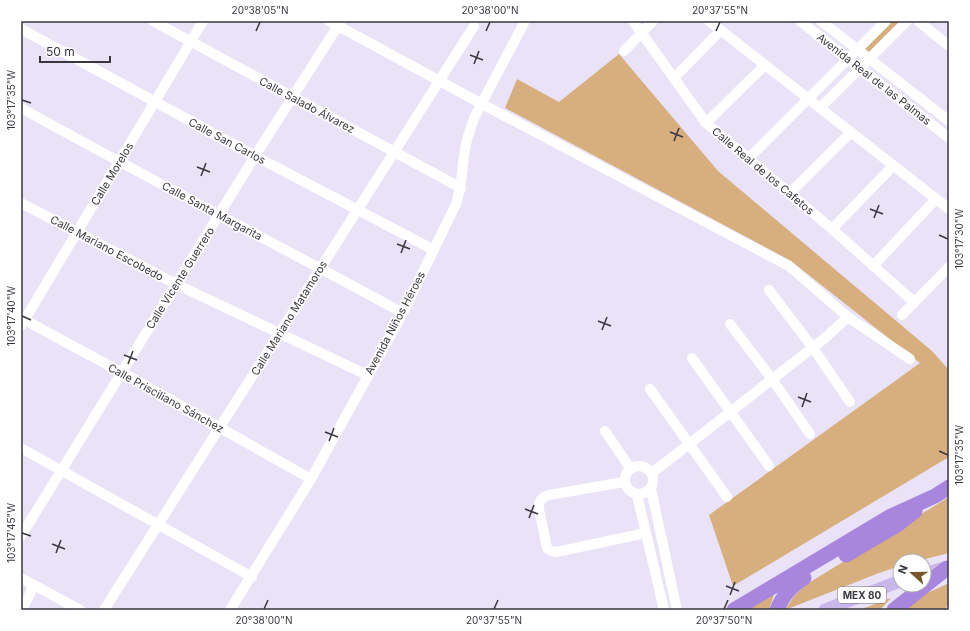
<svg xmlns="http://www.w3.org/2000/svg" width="970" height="631" font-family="Inter,sans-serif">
	<rect width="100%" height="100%" fill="#eae3f7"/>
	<!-- green -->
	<g fill="#d7af7f">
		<path d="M889,21H904L869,55L861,49Z"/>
		<path d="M619,54L718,171L932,351L949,370V457L733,586L709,515L920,363L791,261L505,108L517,79L559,102Z"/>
		<path d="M949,497V553L917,561H900V566L879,573L785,610L794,596L807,584Z"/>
		<path d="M949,583V602L945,610H903L923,595Z"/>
		<path d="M775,591L769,610H743Z"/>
		<path d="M891,598L880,610H859Z"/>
	</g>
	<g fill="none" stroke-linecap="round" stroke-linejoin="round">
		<!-- minor -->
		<g stroke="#fff" stroke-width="10">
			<path d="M153,21L461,188"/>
			<path d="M329,21L482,104L789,266L848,317"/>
			<path d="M633,21L706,123L832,229L914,302"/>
			<path d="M709,21L949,209"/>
			<path d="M800,21L949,138"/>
			<path d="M821,21L949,121"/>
			<path d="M918,21L949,46"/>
			<path d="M21,29L255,156L434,250"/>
			<path d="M624,51L653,21"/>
			<path d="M674,78L721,30"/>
			<path d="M21,108C147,178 276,244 403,313"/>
			<path d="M820,108L907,21"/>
			<path d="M706,123L765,65"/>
			<path d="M748,159L886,21"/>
			<path d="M789,194L851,132"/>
			<path d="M21,203L176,284L367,375"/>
			<path d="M832,229L893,166"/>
			<path d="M873,266L936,199"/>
			<path d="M769,290L813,348L850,402"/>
			<path d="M902,315L949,267"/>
			<path d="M21,318L121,372L311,479"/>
			<path d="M730,324L772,379L810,434"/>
			<path d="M21,326L203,21"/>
			<path d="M692,358L769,466"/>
			<path d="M650,389L727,497"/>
			<path d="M605,431L630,468"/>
			<path d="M21,448L252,577"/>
			<circle cx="639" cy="480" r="14"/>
			<path d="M652,473L825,338L848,317L910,359"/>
			<path d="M624,482L549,495C542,497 538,501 539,509L547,548L549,550L556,552L646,533"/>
			<path d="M651,489L677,610"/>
			<path d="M637,495L664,610"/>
			<path d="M21,536L255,156L341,21"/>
			<path d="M21,578L80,610"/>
			<path d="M22,610L34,585"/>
			<path d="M104,610L474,26"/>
			<path d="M230,610L311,479L328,448L403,313L456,204C462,186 462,168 465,149C467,137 471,127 475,116L525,21"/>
		</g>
		<!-- major -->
		<g stroke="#cbb6eb" stroke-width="13">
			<path d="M924,574L945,568"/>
			<path d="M825,610L900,581"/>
		</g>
		<!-- highway -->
		<g stroke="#a986dd" stroke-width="15">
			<path d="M846,555L897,525L915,511"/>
			<path d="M734,610L891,516L935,496L949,487"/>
			<path d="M777,610C783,595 791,586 804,578"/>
			<path d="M894,610L947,568"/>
		</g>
	</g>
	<!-- ticks -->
	<path fill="none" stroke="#39363e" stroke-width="1.5" d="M256,31L260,22M486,31L490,22M716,31L720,22M470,55L483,60M474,64L479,51M22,100L31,103M670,132L683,137M674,141L679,128M197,167L210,172M201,176L206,163M870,209L883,214M874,218L879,205M939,235L948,239M397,244L410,249M401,253L406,240M22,316L31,320M598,321L611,326M602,330L607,317M124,355L137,360M128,364L133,351M798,397L811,402M802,407L807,393M325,432L338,437M329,441L334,428M939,451L948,455M525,509L538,514M529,518L534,505M22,533L31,536M52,544L65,549M56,553L61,540M726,586L739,591M730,595L735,582M264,609L268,600M494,609L498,600M724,609L728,600"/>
	<g text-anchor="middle" stroke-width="3.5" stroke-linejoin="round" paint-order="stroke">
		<!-- shield labels -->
		<rect fill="#fff" stroke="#747278" stroke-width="1" x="838" y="587" width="48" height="16" rx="3"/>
		<g font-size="10" font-weight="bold" fill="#39363e">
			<text x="862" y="599">MEX 80</text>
		</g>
		<!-- street labels -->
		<g font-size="11" fill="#39363e" stroke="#fff">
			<text transform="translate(874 79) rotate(38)" y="4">Avenida Real de las Palmas</text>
			<text transform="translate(307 105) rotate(28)" y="4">Calle Salado Álvarez</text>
			<text transform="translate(227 141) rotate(28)" y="4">Calle San Carlos</text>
			<text transform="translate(763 171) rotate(40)" y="4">Calle Real de los Cafetos</text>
			<text transform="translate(112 174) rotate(-59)" y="4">Calle Morelos</text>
			<text transform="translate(212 211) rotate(28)" y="4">Calle Santa Margarita</text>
			<text transform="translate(107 248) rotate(28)" y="4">Calle Mariano Escobedo</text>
			<text transform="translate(180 278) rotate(-58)" y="4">Calle Vicente Guerrero</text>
			<text transform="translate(289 318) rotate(-58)" y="4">Calle Mariano Matamoros</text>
			<text transform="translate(395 323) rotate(-62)" y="4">Avenida Niños Héroes</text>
			<text transform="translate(166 398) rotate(29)" y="4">Calle Prisciliano Sánchez</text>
		</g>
	</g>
	<!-- border -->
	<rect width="970" height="631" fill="none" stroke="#ffffff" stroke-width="44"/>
	<!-- north arrow -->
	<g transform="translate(912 573) rotate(291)"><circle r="19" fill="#ffffff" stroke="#b0afb2"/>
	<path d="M0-3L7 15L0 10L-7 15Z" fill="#76562c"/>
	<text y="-6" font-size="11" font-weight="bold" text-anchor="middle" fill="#39363e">N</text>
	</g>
	<!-- scale -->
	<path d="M40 56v6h70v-6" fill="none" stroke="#39363e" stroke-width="2"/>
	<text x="46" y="56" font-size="12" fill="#39363e" stroke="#ffffff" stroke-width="3" paint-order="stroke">50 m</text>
	<rect x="22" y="22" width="926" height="587" fill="none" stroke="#39363e" stroke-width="1.5"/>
	<g font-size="10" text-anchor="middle" fill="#39363e">
		<text x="260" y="14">20°38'05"N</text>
		<text x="490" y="14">20°38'00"N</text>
		<text x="720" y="14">20°37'55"N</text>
		<text transform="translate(11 100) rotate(-90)" y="4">103°17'35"W</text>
		<text transform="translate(959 239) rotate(-90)" y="4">103°17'30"W</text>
		<text transform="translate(11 316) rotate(-90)" y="4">103°17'40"W</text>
		<text transform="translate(959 455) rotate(-90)" y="4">103°17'35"W</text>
		<text transform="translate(11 533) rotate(-90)" y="4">103°17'45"W</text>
		<text x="264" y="624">20°38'00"N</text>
		<text x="494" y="624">20°37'55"N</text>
		<text x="724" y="624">20°37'50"N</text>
	</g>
</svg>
